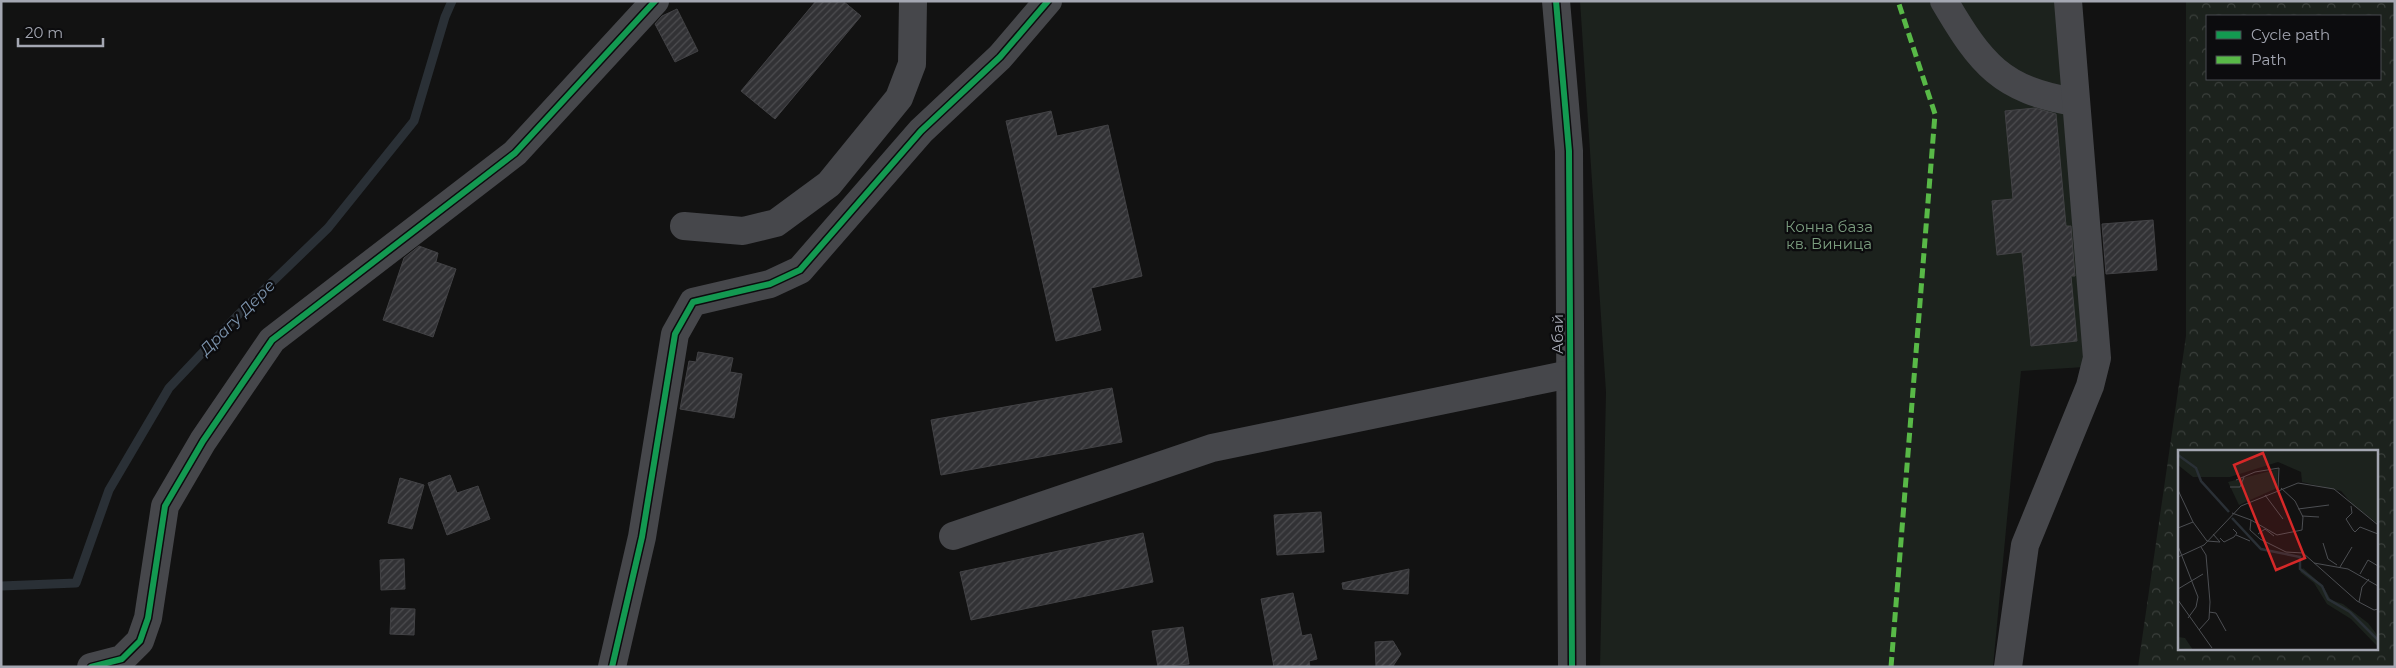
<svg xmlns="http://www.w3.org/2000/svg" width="2396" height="668" font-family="Montserrat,sans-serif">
<defs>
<pattern id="forest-crowns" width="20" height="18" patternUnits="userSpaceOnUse" patternTransform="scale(1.25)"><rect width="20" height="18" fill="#1c221d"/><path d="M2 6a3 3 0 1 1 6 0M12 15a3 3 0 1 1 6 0" fill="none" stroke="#3a3f3b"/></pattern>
<pattern id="building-hatch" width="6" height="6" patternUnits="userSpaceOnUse" patternTransform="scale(1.25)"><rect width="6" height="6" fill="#323235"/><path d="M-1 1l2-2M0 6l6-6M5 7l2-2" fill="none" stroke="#4d4d50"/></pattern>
</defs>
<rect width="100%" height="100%" fill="#121212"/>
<!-- green -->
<path fill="#1c221d" d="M1580 1H2055L2085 367 2021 371 1993 667H1600L1606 392Z"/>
<!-- forest -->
<path fill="url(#forest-crowns)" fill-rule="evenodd" d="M2186 1H2395V667H2138L2186 336ZM2207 16H2380V79H2207ZM2180 452H2377V649H2180Z"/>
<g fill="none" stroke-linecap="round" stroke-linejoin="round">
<!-- stream -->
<path stroke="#2a3036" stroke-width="9" d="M1 586 76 583 109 490 169 388 237 316 328 228 414 121 445 17 452 1"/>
</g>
<!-- building -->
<g fill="url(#building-hatch)" stroke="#424245">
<path d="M816 1H843L861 16 775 119 741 91Z"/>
<path d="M677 9 698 51 675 62 655 24 662 16Z"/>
<path d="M2035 108 2056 114 2066 226H2071L2075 276H2071L2077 341 2031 346 2022 252 1997 255 1992 201 2013 199 2005 111Z"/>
<path d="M1051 111 1057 136 1108 125 1142 276 1091 288 1101 330 1056 341 1006 121Z"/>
<path d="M2153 220 2157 270 2106 274 2102 224Z"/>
<path d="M419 246 438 253 436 262 456 269 433 337 383 320 404 258Z"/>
<path d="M698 352 733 358 730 372 742 374 734 418 680 409 689 361 696 362Z"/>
<path d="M1112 388 1122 442 941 475 931 420Z"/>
<path d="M450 475 457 493 478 486 490 519 447 535 428 483Z"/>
<path d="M400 478 424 485 412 529 388 523Z"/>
<path d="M1321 512 1324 552 1277 555 1274 515Z"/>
<path d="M1143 533 1153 582 971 620 960 572Z"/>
<path d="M404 559 405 589 381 590 380 560Z"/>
<path d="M1409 569 1408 594 1343 589 1342 583Z"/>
<path d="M1293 593 1302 636 1311 634 1317 659 1309 661 1310 667H1274L1261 599Z"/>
<path d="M391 608 415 609 414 635 390 634Z"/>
<path d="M1183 627 1189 664 1158 667 1152 631Z"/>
<path d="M1393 641 1401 654 1393 666 1376 667 1375 642Z"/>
</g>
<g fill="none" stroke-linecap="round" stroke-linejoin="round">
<!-- minor -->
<g stroke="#46474b" stroke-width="28">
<path d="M1556 1 1569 151 1572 667"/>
<path d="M1944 1C1981 64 2001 90 2075 102"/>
<path d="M684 226 743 231 776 223 829 184 899 98 912 64 913 1"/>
<path d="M953 536 1212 448 1570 374"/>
<path d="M91 667 122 659 140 641 148 618 165 506 203 441 272 340 515 153 655 1"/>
<path d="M612 667 642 537 675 334 693 302 770 284 800 270 921 131 1000 57 1048 1"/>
<path d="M2008 667 2025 545 2090 386 2097 358 2068 1"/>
</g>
<!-- quiet -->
<path stroke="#58b947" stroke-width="5" stroke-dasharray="10 5" stroke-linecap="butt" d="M1891 667 1935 114 1898 1"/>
<!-- cycleway casing -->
<g stroke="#0c0c0e" stroke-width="9">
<g id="cycleway">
<path d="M1556 1 1569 151 1572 667"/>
<path d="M91 667 122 659 140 641 148 618 165 506 203 441 272 340 515 153 655 1"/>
<path d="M612 667 642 537 675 334 693 302 770 284 800 270 921 131 1000 57 1048 1"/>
</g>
</g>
<!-- cycleway -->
<use href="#cycleway" stroke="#139951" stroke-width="6"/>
</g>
<g text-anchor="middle" stroke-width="4.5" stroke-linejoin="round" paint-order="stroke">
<!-- park labels -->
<g font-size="15" fill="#7b9d7f" stroke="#0c0c0e">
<text x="1829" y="232">Конна база<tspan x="1829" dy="17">кв. Виница</tspan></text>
</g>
<!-- street labels -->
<g font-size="15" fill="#a4a7b2" stroke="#0c0c0e">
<text transform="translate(1558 334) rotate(-90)" y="5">Абай</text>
</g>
<!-- water labels -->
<g font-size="16" font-style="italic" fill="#7c93ac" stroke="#0c0c0e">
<text transform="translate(237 317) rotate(-45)" y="6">Драгу Дере</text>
</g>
</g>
<!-- overview -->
<g transform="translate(2178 450)">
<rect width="200" height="200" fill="#121212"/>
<path d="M100 19 99 38 61 55 50 32Z" fill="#1c221d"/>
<path d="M0 0H200V74L175 55 163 41 124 32 123 22 100 12 52 27H15L0 15ZM125 118 145 136 153 150 165 154 190 173 200 186V197L173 169 149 154 136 133 122 122ZM0 187 7 188 15 200 0 198Z" fill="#1c221d"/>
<path fill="none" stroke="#2a3036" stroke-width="2.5" d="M0 5 18 18 23 31 51 62M54 68 83 99 122 107V119L144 136 150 149 172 162 200 190"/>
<path fill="none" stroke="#4c4e52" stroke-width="1" d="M58 30 77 22 101 18 100 39M52 37H62L66 27M0 40 15 72 29 91M87 45 105 69M173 56 174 63 168 69 175 80 177 82 182 77 200 84M120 59 151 55M54 63 73 70 72 80 82 89 108 102 125 103 179 151 196 160 200 159M124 66 141 67M73 70 99 85 124 80 125 67 117 51 103 38M0 78 15 72M80 84 87 79 96 86M58 85 72 91M42 88 46 92 56 87 59 83 55 79M29 91 42 92 35 84M145 93 150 109 159 115M0 96 20 147 18 157 10 168M0 107 26 95 63 56 120 33 156 39 200 75M136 113 170 119 200 136M162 117 174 97M182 124 190 110 200 116M0 139 25 124M0 150 34 198M181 152 184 137 191 129M31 162 38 163 48 181M21 180 31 169 32 152 28 105 23 97"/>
<path fill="#d62828" fill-opacity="0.15" stroke="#d62828" stroke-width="2.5" d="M85 3 127 108 98 120 56 15Z"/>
<rect width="200" height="200" fill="none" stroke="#a4a7b2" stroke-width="2.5"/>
</g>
<!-- border -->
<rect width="2396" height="668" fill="none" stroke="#a4a7b2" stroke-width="5"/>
<!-- legend -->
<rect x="2206" y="15" width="175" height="65" fill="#0c0c0e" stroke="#494a50"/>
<rect x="2216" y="31" width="25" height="8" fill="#139951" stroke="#494a50"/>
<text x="2251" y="40" font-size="15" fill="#a4a7b2">Cycle path</text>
<rect x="2216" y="56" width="25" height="8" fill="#58b947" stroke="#494a50"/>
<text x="2251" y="65" font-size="15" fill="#a4a7b2">Path</text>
<!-- scale -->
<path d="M18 38v8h85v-8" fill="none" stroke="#a4a7b2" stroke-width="2.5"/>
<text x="25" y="38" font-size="15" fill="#a4a7b2" stroke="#0c0c0e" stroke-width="4" paint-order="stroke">20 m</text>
</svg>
